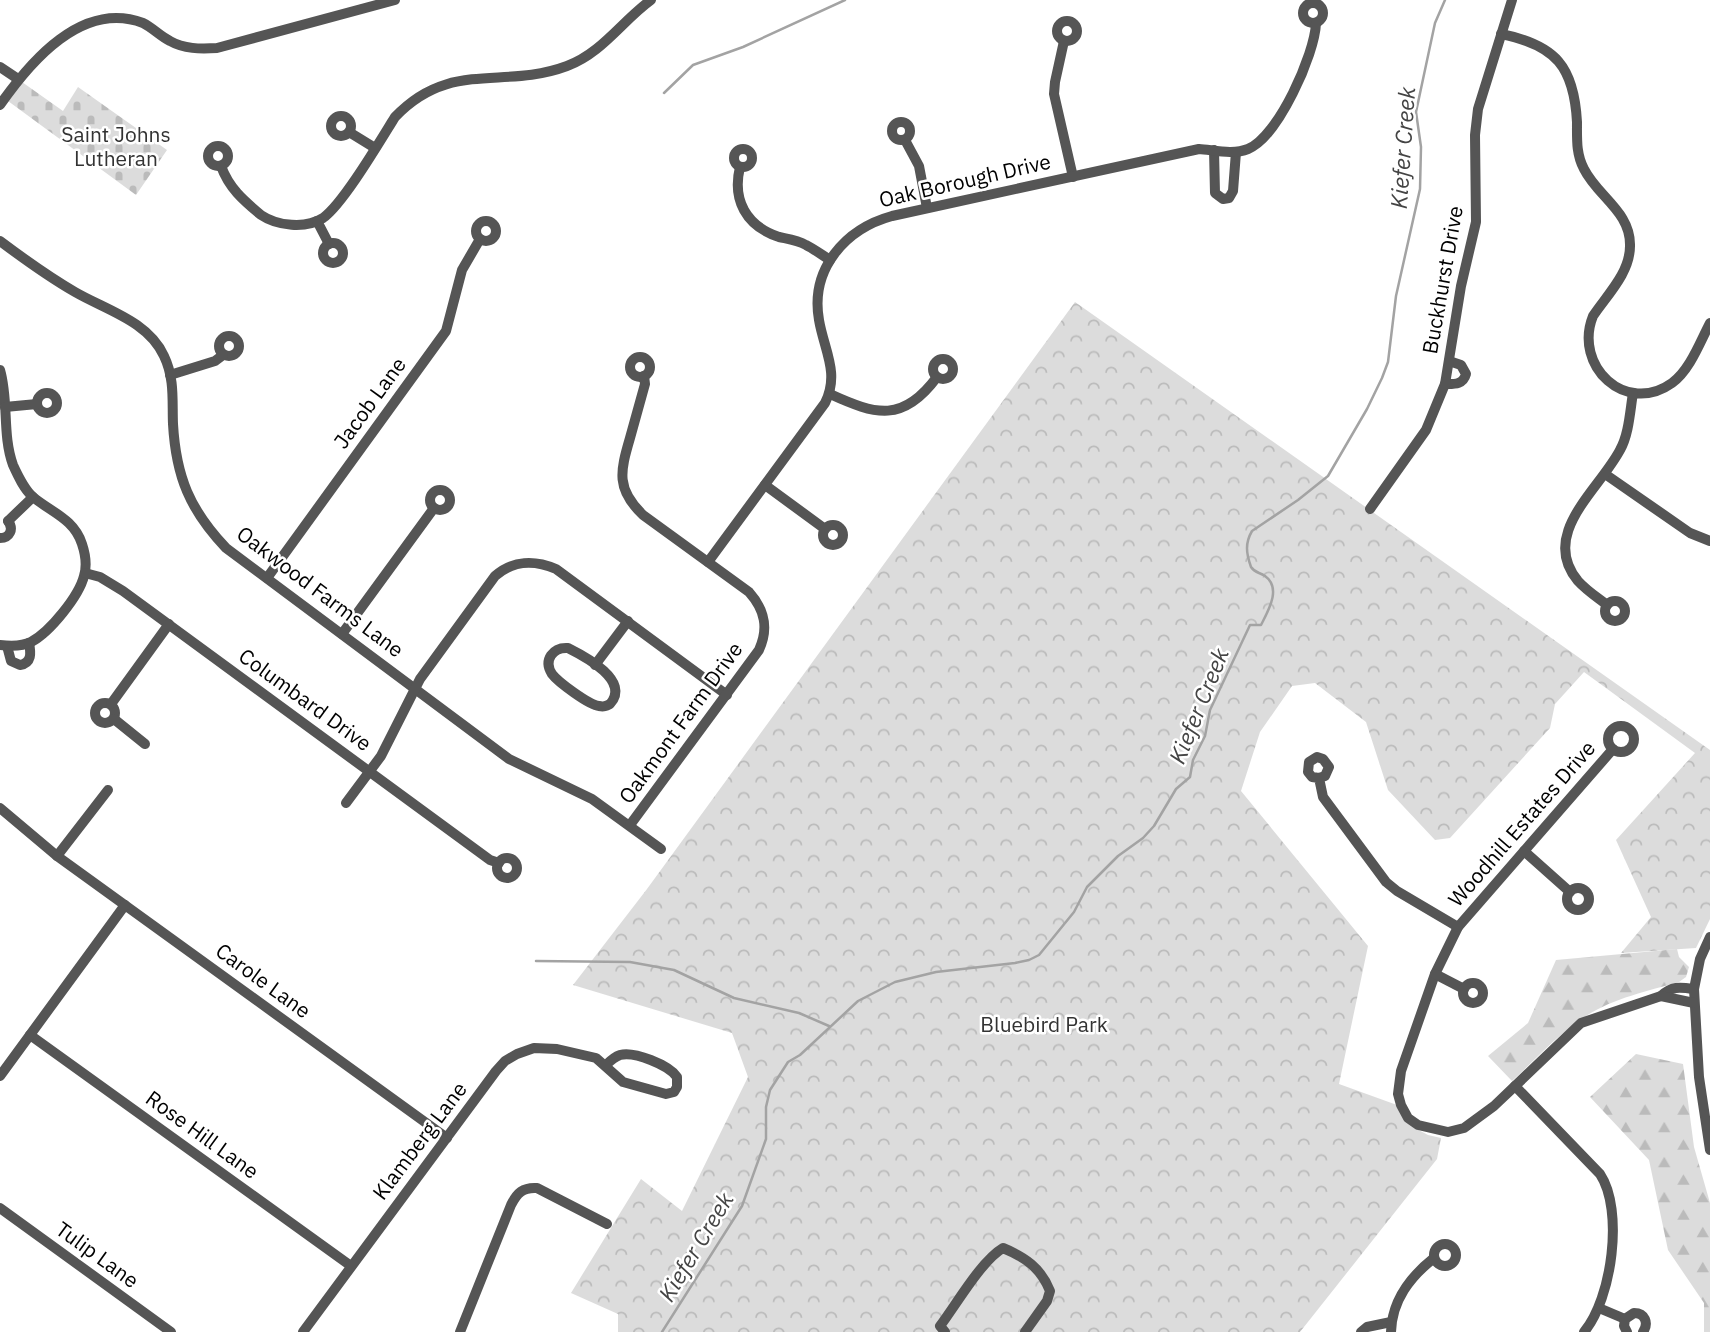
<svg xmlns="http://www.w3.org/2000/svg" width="1710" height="1332" font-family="'IBM Plex Sans',sans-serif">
<defs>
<pattern id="forest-firs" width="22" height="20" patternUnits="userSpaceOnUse" patternTransform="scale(1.75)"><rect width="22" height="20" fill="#dcdcdc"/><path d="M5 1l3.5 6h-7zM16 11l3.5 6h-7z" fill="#bbb"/></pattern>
<pattern id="cemetery-stones" width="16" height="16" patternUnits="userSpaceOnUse" patternTransform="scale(1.75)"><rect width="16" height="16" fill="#dcdcdc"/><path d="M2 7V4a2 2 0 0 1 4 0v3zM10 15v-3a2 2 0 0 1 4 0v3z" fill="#bbb"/></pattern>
<pattern id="park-crowns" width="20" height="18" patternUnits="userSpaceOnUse" patternTransform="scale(1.75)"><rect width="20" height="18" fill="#dcdcdc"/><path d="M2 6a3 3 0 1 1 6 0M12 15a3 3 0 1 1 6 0" fill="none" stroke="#bbb"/></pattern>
</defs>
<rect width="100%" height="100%" fill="#fff"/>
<!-- forest -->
<g fill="url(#forest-firs)">
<path d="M1677 949 1679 957 1689 967 1686 977 1679 982C1648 991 1614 998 1586 1016 1559 1033 1536 1059 1512 1081L1488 1056 1528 1023 1556 960Z"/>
<path d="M1636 1054 1683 1064 1694 1147 1710 1203V1332H1704V1303L1668 1250 1649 1160 1590 1097Z"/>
</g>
<!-- cemetery -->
<path fill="url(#cemetery-stones)" d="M22 82 63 111 78 87 167 150 136 195 8 101Z"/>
<!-- park -->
<path fill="url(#park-crowns)" d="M1075 302 1710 750V919L1696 948 1621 953 1651 917 1616 840 1695 753 1584 672 1555 704 1550 728 1450 838 1435 840 1388 790 1366 722 1315 683 1292 686 1260 732 1241 791 1368 946 1339 1084 1397 1105 1413 1127 1428 1135 1441 1138 1437 1159 1300 1332H618V1314L571 1293 641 1179 682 1211 748 1077 732 1033 573 985 647 889Z"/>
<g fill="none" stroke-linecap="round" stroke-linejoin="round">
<!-- stream -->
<g stroke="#a3a3a3" stroke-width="2.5">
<path d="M664 93 693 65 743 47 845 0"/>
<path d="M536 961 630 962 674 970 734 998 799 1013 829 1026"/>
<path d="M662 1332 742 1206 766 1139V1107L770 1090 788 1062 800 1055 858 1001 895 982 936 972 1015 963 1029 960 1039 955 1074 912 1087 887 1118 856 1143 838 1154 826 1176 789 1190 777 1193 760 1205 736 1210 710 1250 625H1261C1268 611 1282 588 1265 576 1259 572 1255 573 1251 567 1246 553 1245 543 1252 531L1298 500 1328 476 1367 409 1382 378 1388 362 1396 296 1420 189 1421 147 1416 112 1435 23 1445 0"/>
</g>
<!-- minor -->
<g stroke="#555" stroke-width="10">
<circle cx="1313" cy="13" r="10"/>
<circle cx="1067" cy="31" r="10"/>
<path d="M1501 34C1556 45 1574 67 1577 122 1577 139 1576 154 1584 169 1598 197 1631 212 1630 246 1630 273 1607 295 1593 316 1573 366 1626 416 1672 383 1690 370 1700 342 1710 323"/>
<path d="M1064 41 1055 82 1054 94 1073 177"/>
<path d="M0 67 18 79"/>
<path d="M0 105C30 62 82 0 143 23 153 28 160 36 170 41 184 49 200 49 217 48L395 0"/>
<circle cx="341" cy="126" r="10"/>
<circle cx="901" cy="131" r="9"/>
<path d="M349 132 375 148"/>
<path d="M905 140 919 166 927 208"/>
<circle cx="218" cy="156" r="10"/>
<circle cx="743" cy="158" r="9"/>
<path d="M1214 150 1215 193 1223 199 1229 198 1233 191 1236 152"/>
<path d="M221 166C229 188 243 200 261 215 277 226 306 229 323 218 343 204 380 141 395 117 450 59 503 90 567 66 602 53 622 21 651 0"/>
<path d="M740 167C732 200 746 226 779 237 788 239 797 240 806 245 814 249 822 255 830 260"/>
<path d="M317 221 329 244"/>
<circle cx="486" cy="231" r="10"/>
<path d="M0 241C24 259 49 277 75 292 106 310 148 321 164 356 175 379 172 401 173 424 176 477 190 510 226 548L509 759 592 799 661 849"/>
<circle cx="333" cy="253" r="10"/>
<circle cx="229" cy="346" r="10"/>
<circle cx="640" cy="367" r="10"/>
<circle cx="943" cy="369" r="10"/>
<path d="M0 370C9 401 2 435 13 465 18 476 24 489 33 497 51 512 74 519 82 544 85 553 87 566 84 576 79 596 50 632 31 642 23 646 9 646 0 645"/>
<path d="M170 375 215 361 223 355"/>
<path d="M1445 384C1454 384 1463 385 1466 374L1461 365 1449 361"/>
<circle cx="47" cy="403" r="10"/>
<path d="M830 394C876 415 903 423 937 377"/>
<path d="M5 407 37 404"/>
<path d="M1605 474 1690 533 1710 541"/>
<path d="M765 485 825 529"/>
<circle cx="440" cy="500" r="10"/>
<path d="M1370 509 1426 430 1445 384 1461 286 1476 222 1475 135 1478 109 1512 0"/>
<path d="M8 521 33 497"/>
<circle cx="833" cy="535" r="10"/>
<path d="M0 538C10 538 14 529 8 521"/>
<path d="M708 562 825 403C840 373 824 350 819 320 810 269 845 229 892 216L1199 149C1214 150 1233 155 1248 149 1278 137 1315 54 1316 23"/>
<path d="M85 573 100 577 123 591 490 860 499 863"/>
<path d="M267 578 446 331 462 270 480 239"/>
<circle cx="1615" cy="611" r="10"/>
<path d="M1607 605C1598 598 1586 590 1578 581 1539 534 1599 490 1620 450 1629 434 1630 411 1633 393"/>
<path d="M342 634 434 508"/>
<path d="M7 646 11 661 20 665C32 663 31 653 29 643"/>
<path d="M568 648C586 657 631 681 610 704 606 706 604 707 599 706 589 705 558 682 552 674 543 660 553 647 568 648Z"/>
<path d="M595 665 628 621"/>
<circle cx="105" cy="713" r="10"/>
<path d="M111 704 169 624"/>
<path d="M114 719 145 744"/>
<circle cx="1621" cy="739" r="13"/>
<path d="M1613 749 1458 927 1435 974 1401 1071 1398 1094 1401 1105 1408 1118 1418 1125 1448 1132 1464 1128 1494 1106 1581 1023 1661 996C1672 986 1679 987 1694 989"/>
<path d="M1319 778 1325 776 1329 767 1323 759 1317 757 1309 762 1308 772 1312 777 1319 778 1323 797 1386 882 1397 891 1458 927"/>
<path d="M346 803 381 756 420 679 495 576C513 560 535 560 556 569L727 695"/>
<path d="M0 808 57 856 447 1138"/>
<path d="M630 825 759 650C769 628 765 610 749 592L643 515C616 489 620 472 630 438 635 420 640 402 645 384L644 376"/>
<path d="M1524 851 1570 892"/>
<path d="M57 856 108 790"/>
<circle cx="507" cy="868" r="10"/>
<circle cx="1578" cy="899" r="11"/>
<path d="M1710 937 1700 959 1694 989 1699 1077 1710 1150"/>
<path d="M1435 974 1464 989"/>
<circle cx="1473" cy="993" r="10"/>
<path d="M1661 996 1694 1003"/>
<path d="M30 1035 351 1266"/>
<path d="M0 1076 125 905"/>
<path d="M1515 1086 1600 1174C1624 1210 1612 1299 1584 1332"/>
<path d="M0 1208 171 1332"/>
<circle cx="1445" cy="1255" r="11"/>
<path d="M1599 1308 1625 1319"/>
<path d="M303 1332 496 1071 505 1061 517 1054 534 1048 557 1049 596 1058 623 1082 666 1094 674 1092 677 1087V1077C669 1065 634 1051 620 1055 614 1057 610 1061 606 1065"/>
<path d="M460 1332 511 1205C517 1193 523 1187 537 1188L607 1224"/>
<path d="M945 1332 940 1326C956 1305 981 1261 1003 1248 1025 1257 1041 1268 1050 1291L1047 1301 1025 1332"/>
<path d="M1361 1332 1367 1327 1391 1322"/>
<path d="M1391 1332C1392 1300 1410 1277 1434 1258"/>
<path d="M1627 1332 1624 1326 1625 1319 1634 1313C1645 1313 1649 1323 1643 1332"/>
</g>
</g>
<g text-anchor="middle" stroke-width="5" stroke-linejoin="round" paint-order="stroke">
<!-- park labels -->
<g font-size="21" fill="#333" stroke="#fff">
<text x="116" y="142">Saint Johns<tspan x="116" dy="24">Lutheran</tspan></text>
<text x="1044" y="1032">Bluebird Park</text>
</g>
<!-- street labels -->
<g font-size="21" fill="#000" stroke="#fff">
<text transform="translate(965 181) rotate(-13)" y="7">Oak Borough Drive</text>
<text transform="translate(1443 280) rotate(-80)" y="7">Buckhurst Drive</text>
<text transform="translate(370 403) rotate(-54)" y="7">Jacob Lane</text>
<text transform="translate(320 592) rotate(37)" y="7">Oakwood Farms Lane</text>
<text transform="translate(305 700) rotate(36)" y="7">Columbard Drive</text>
<text transform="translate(681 723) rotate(-54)" y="7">Oakmont Farm Drive</text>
<text transform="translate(1522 824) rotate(-49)" y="7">Woodhill Estates Drive</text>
<text transform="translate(263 981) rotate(36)" y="7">Carole Lane</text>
<text transform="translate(202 1135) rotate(36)" y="7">Rose Hill Lane</text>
<text transform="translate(420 1141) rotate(-53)" y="7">Klamberg Lane</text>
<text transform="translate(97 1255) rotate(36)" y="7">Tulip Lane</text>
</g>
<!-- water labels -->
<g font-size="23" font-style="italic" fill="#444" stroke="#fff">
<text transform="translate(1403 148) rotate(-86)" y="8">Kiefer Creek</text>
<text transform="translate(1199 706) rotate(-68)" y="8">Kiefer Creek</text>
<text transform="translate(696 1247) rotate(-59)" y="8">Kiefer Creek</text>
</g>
</g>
</svg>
